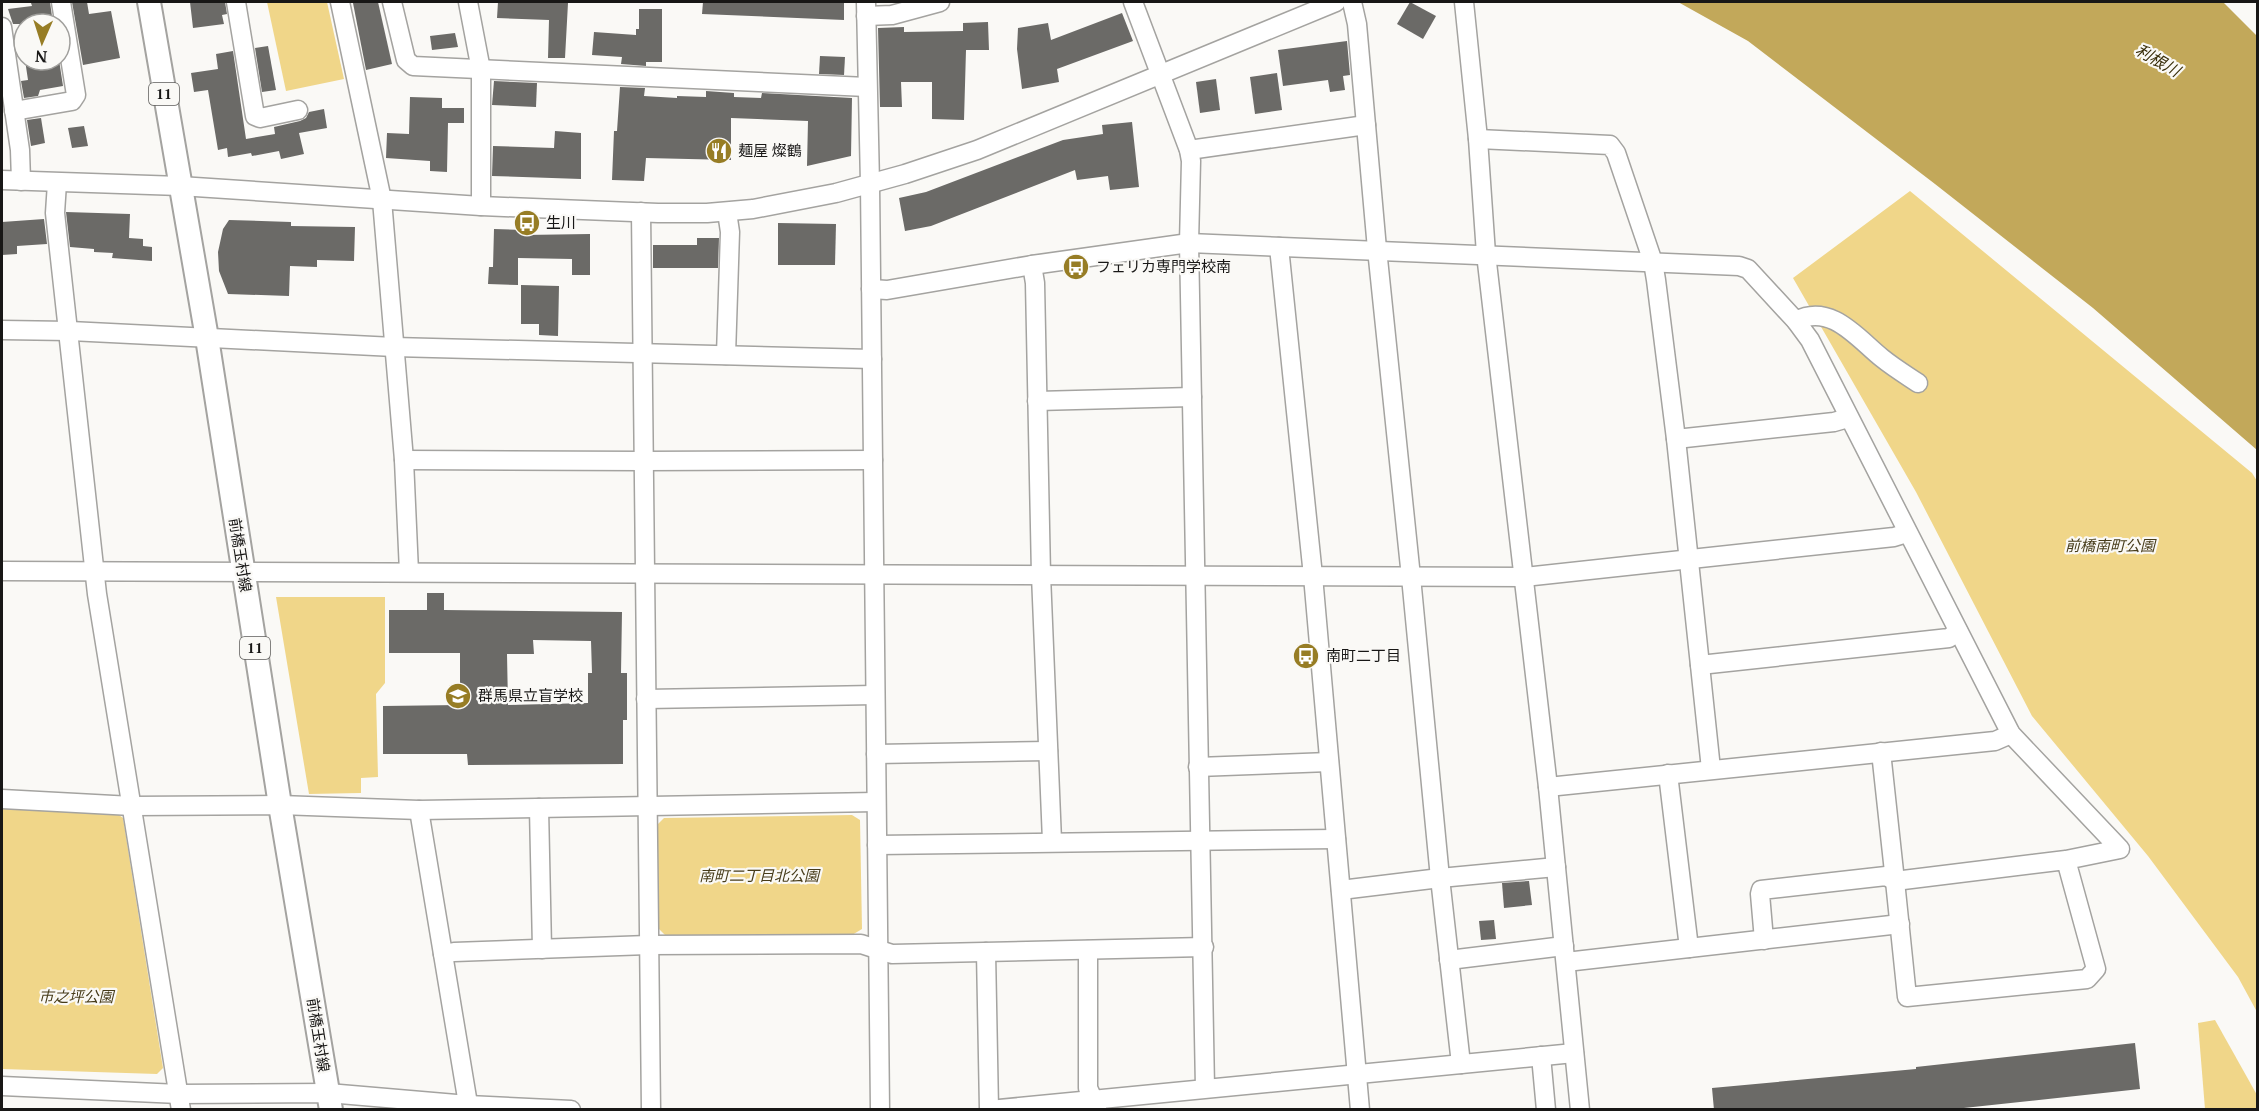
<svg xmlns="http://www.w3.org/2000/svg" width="2259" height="1111" font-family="'PT Serif','Noto Sans JP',serif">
<rect width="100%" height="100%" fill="#faf9f6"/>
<!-- green -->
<g fill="#f0d689">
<path d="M267 2H327L344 79 286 91Z"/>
<path d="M1910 191 2252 473 2257 481V1012L2238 977 2148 856 2032 716 1916 492 1793 278Z"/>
<path d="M276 597H385V683L376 694 378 777 361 778V793L309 794Z"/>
<path d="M2 808 115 812 123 818 163 1068 157 1074 2 1069Z"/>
<path d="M852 815 860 820 862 929 852 935 666 936 659 929 656 826 664 818Z"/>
<path d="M2215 1020 2257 1095V1109H2205L2198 1023Z"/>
</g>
<!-- water -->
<path fill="#c2a85a" d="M1678 2H2223L2257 36V450L2093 308 1935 184 1748 41Z"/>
<!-- building -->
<g fill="#6b6a67" fill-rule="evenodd">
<path d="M39 2H50L53 24H13L8 9 32 6 31 3Z"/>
<path d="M72 2H87L89 14 111 11 120 58 83 65Z"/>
<path d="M190 2H225L227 14 222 15 224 24 193 28Z"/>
<path d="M361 2H378L392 64 366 70 353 3Z"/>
<path d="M498 2 568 3 565 58H548L549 20 497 18Z"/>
<path d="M703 2H844V20L702 14Z"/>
<path d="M1410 2 1436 16 1423 39 1397 24Z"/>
<path d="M639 9H662V62H646V66L621 64 622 57 592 55 594 32 636 35V29H639Z"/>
<path d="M1122 13 1133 41 1057 69 1059 82 1022 89 1017 49 1018 28 1048 23 1051 40Z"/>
<path d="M988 22 989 50H966L964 120 932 119V82H901L902 107H880L878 28 904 27V32L963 31V23Z"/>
<path d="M455 33 458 47 432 50 430 36Z"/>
<path d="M1347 41 1350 75 1343 76 1345 90 1330 92 1328 80 1283 86 1278 50Z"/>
<path d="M268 46 276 90 262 92 255 48Z"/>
<path d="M233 51 246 139 275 134 274 127 300 121 306 118 309 112 324 109 327 128 299 133 304 154 281 159 279 151 252 156 251 153 228 157 227 148 218 150 208 90 194 92 191 73 218 69 216 54Z"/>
<path d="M820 56 845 57 844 75 819 74Z"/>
<path d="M25 60H59L63 86 40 90 38 96 24 98 21 81 28 80Z"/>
<path d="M1277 73 1282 110 1255 114 1250 77Z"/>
<path d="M1216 79 1220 110 1200 113 1196 82Z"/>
<path d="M494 81 537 83 536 107 492 105Z"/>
<path d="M620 87 645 88 644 96 677 98V96L706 97V91L734 93V97L761 98 762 93 852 98 851 156 807 166 808 121 731 118V160L646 158 644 181 612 180 614 131H617Z"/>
<path d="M410 97 442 98V108H464V123H448L447 172 430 171V161L386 158 387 133 409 134Z"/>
<path d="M41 118 45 143 31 146 27 120Z"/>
<path d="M1132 122 1139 187 1110 190 1108 176 1077 180 1075 170 931 226 905 231 899 198 926 192 1063 140 1103 134 1102 125Z"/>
<path d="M84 126 88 146 72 148 68 128Z"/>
<path d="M555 131 581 133V179L492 176 493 146 554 148Z"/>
<path d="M66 212 130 214 129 238 143 239V246L152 247V261L112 258 113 253 94 252V249L70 247Z"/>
<path d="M44 219 47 244 17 246V254L2 255V222Z"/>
<path d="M229 220 291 222V226L355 227 354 261 317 260V267L290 266 289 296 228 294 219 271 218 252 223 229Z"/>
<path d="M778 223 836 224 835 265H778Z"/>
<path d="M494 229 524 230V235L590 234V275H572V259L518 258V285L488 284 489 267H493Z"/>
<path d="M697 238H719L718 268H653V245H697Z"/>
<path d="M521 285 559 286 558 336 539 335V324H521Z"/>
<path d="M427 593H444V610L622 612 621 673H627V720H623V764L468 765 467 754H383V706L460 705V653H389V610H427ZM533 640 591 641 592 673H588V703L508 705 507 654H534Z"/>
<path d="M1529 881 1532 905 1504 908 1502 883Z"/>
<path d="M1494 920 1496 939 1481 940 1479 921Z"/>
<path d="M2135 1043 2140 1089 1945 1110H1714L1712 1088 1916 1069V1067Z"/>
</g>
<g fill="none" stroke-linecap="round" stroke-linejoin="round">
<!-- minor casing -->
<g stroke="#a4a3a0" stroke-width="21">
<g id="minor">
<path d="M236 2 255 116 260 118 298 110"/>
<path d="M340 2 382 200 404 460 409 572"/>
<path d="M392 2 406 60 413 66 867 87"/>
<path d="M468 2 481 70V206"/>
<path d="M866 2 870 184 880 1110"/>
<path d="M1133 2 1189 150 1191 161 1189 243 1205 1088"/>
<path d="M1352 2 1357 24 1377 249 1411 577 1440 878 1461 1064"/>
<path d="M1464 2 1478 139 1486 254 1548 787 1580 1110"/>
<path d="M866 16 892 15 940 2"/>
<path d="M2 27 20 150 21 181"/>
<path d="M14 111 72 101 76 95 61 2"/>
<path d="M1478 139 1610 145 1616 153 1653 262 1656 280 1676 439 1711 769"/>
<path d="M1189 150 1366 125"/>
<path d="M2 180 180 186 481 206 658 213H707L753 209 836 193 905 174 977 150 1336 2"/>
<path d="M57 183 55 213 97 594 181 1110"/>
<path d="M641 212 651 1110"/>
<path d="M1279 247 1313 576 1360 1110"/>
<path d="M1032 265 1035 283 1041 575 1052 841"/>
<path d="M871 289 887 290 1032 265 1189 243 1739 266 1748 269 1796 321 1810 340 2011 734 2120 849 2066 860 1895 881 1907 997 2087 979 2096 969 2066 860"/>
<path d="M1796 321C1831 302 1859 340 1882 358 1893 367 1906 375 1918 383"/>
<path d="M2 330 70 331 394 347 872 359"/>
<path d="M726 355 730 232 727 212"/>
<path d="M1037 401 1192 397"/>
<path d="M1676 439 1834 422 1848 418"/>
<path d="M404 460 644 461 873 460"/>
<path d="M2 571 1524 577 1894 537 1907 533"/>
<path d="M1700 665 1949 638 1958 631"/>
<path d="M646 699 875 695"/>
<path d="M1881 752 1895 881"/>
<path d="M876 754 1048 751"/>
<path d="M1198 767 1329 762"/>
<path d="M1668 774 1689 948"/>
<path d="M1548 787 1995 741 2011 734"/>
<path d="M2 799 132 806 280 805 419 810 876 802"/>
<path d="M539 808 542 949"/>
<path d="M419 810 469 1110"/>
<path d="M877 845 1336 839"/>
<path d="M1341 890 1440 878 1556 867"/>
<path d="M1764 940 1760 894 1761 890 1886 876 1895 881"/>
<path d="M1088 950V1088L1097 1108"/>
<path d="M986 952 989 1109"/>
<path d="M443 954 454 952 648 945 861 944 892 954 1204 947"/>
<path d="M1449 960 1564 946"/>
<path d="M1566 962 1900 924"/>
<path d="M1541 1056 1546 1110"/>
<path d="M2 1086 179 1094 328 1093 468 1105 571 1110"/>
<path d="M989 1110 1574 1053"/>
</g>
</g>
<!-- major casing -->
<g stroke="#a4a3a0" stroke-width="26">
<path id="major" d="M149 2 207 338 280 805 331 1110"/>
</g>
<!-- minor -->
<use href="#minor" stroke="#fff" stroke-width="18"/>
<!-- major -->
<use href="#major" stroke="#fff" stroke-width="22"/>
</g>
<!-- icons -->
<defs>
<g id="restaurant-disc" transform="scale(1.35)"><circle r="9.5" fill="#977d25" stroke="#faf9f6"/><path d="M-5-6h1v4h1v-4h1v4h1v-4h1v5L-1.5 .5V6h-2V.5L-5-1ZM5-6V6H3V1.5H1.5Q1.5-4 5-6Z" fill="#fff"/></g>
<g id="bus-disc" transform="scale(1.35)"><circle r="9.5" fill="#977d25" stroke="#faf9f6"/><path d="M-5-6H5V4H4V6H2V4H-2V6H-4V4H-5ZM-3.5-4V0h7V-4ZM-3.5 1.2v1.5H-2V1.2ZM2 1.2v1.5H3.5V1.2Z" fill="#fff"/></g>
<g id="school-disc" transform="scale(1.35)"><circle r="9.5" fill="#977d25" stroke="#faf9f6"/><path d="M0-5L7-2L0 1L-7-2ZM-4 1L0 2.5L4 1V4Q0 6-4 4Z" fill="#fff"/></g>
</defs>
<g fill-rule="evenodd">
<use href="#restaurant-disc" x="719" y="151"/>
<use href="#bus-disc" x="527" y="223"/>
<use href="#bus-disc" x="1076" y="267"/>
<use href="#bus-disc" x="1306" y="656"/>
<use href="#school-disc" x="458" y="696"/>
</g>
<g text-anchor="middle" stroke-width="4.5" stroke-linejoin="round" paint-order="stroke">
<!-- shield labels -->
<g fill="#faf9f6" stroke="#5c5b59" stroke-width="1.5">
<rect x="149" y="83" width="30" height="22" rx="4.5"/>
<rect x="240" y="637" width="30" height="22" rx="4.5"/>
</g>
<g font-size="14" font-weight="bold" fill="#181716">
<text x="164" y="99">11</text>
<text x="255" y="653">11</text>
</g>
<!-- poi labels -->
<g font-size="15" fill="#181716" stroke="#faf9f6" text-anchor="start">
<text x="738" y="156">麺屋 燦鶴</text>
<text x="546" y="228">生川</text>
<text x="1096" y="272">フェリカ専門学校南</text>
<text x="1326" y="661">南町二丁目</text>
<text x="478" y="701">群馬県立盲学校</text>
</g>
<!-- park labels -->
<g font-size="15" font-style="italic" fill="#473c1a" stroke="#faf9f6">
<text x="2110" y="551">前橋南町公園</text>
<text x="759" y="881">南町二丁目北公園</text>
<text x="76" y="1002">市之坪公園</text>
</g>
<!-- street labels -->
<g font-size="15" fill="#181716" stroke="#faf9f6">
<text transform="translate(240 555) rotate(81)" y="5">前橋玉村線</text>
<text transform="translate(318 1035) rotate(81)" y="5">前橋玉村線</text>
</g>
<!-- water labels -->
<g font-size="16" font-style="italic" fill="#372c08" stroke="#faf9f6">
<text transform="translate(2158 60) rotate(30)" y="6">利根川</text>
</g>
</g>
<!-- border -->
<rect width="2259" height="1111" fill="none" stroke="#181716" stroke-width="6"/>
<!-- north arrow -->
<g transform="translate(42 42) rotate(183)"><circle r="28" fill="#faf9f6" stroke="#a09f9c" stroke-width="1.5"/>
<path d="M0-4.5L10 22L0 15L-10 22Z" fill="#977d25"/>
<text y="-9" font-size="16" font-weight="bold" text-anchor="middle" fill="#181716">N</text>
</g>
</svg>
